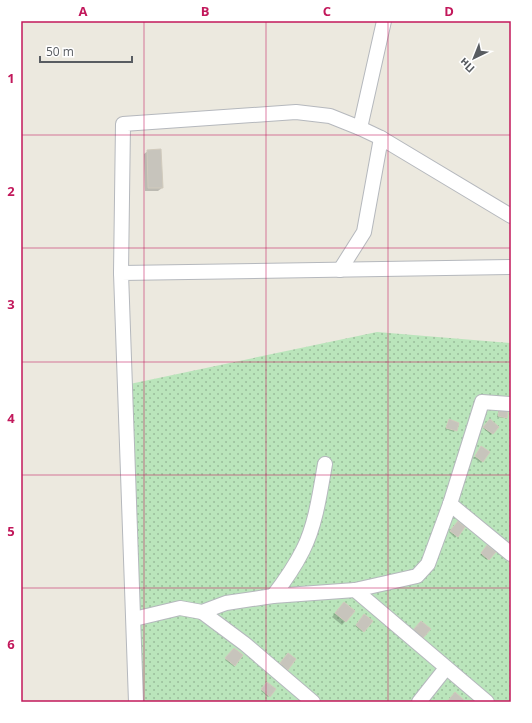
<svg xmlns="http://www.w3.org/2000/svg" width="532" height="723" font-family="'Open Sans',sans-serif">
<defs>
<pattern id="garden-dots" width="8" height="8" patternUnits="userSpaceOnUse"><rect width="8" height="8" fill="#bae5bb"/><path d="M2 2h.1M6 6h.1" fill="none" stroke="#9abd9b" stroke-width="1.8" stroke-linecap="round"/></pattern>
</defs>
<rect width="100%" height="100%" fill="#ece9df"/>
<!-- garden -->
<path fill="url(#garden-dots)" d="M377 332 511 343V702H136L125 385Z"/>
<!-- shadow -->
<g fill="#0003">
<path d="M148 151 162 188 158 191H145L144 154Z"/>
<path d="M499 408 506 417 504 418 497 417Z"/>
<path d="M449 420 458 423 454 432 445 429Z"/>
<path d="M490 420 498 427 491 435 483 428Z"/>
<path d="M480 449 483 461 481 463 474 458Z"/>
<path d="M458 522 464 527 455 538 449 532Z"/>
<path d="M487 546 495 552 487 560 480 555Z"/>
<path d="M341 606 354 611 342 625 332 617Z"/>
<path d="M365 615 372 621 362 632 355 626Z"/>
<path d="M234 649 242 655 233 666 225 660Z"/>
<path d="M288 654 295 659 286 670 279 665Z"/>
<path d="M267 683 275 689 268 697 261 691Z"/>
</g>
<!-- building -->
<g fill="#c7c4bc" stroke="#d1cbbd">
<path d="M161 149 163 188H148L147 150Z"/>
<path d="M500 406 508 407 507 418 498 416Z"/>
<path d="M449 419 459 423 457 431 446 428Z"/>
<path d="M490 419 499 427 493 434 483 427Z"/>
<path d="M481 446 490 452 483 462 475 456Z"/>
<path d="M458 521 465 527 458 537 450 531Z"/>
<path d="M487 545 496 552 489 560 481 553Z"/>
<path d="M344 602 355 611 346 622 335 613Z"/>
<path d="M364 614 373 621 364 632 356 625Z"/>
<path d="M421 621 431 629 423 638 413 630Z"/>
<path d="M234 648 243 655 235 666 225 658Z"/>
<path d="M288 653 296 659 288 670 280 663Z"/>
<path d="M267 682 276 689 270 697 261 689Z"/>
<path d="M455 692 464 700 462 702H447Z"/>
</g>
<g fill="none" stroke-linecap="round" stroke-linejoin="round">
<!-- minor casing -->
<g stroke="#b5b8bd" stroke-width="16">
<g id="minor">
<path d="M384 21 360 128 381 138 511 216"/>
<path d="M340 270 364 232 381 138"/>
<path d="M121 273 123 124 296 112 330 116 360 128"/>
<path d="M450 504 511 554"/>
<path d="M355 590 487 702"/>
<path d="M273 596C284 582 295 566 303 550 316 524 320 492 325 464"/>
<path d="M202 612 245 644 313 702"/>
<path d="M134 619 180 608 202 612 226 603 273 596 355 590 417 576 428 564 450 504 482 402 511 404"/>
<path d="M136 702 121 273 511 267"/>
<path d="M419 702 446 668"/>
</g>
</g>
<!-- minor -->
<use href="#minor" stroke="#fff" stroke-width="14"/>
</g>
<!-- grid -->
<path fill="none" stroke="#c2185b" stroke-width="1" stroke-opacity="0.55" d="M144 21V702M266 21V702M388 21V702M21 135H511M21 248H511M21 362H511M21 475H511M21 588H511"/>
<!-- border -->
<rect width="532" height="723" fill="none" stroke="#ffffff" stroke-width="44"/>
<!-- north arrow -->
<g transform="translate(474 58) rotate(223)" stroke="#ffffff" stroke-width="3" paint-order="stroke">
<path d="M0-3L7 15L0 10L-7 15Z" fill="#585c61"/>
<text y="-6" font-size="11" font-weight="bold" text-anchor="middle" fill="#585c61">Пн</text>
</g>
<!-- scale -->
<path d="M40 56v6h92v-6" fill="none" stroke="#585c61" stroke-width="2"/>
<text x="46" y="56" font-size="12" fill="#585c61" stroke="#ffffff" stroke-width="3" paint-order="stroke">50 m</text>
<rect x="22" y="22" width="488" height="679" fill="none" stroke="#c2185b" stroke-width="1.5"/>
<g font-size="13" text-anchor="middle" font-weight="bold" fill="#c2185b">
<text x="83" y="16">A</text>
<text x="205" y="16">B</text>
<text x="327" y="16">C</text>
<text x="449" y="16">D</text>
<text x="11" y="83">1</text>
<text x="11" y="196">2</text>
<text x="11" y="309">3</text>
<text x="11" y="423">4</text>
<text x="11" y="536">5</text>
<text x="11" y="649">6</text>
</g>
</svg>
